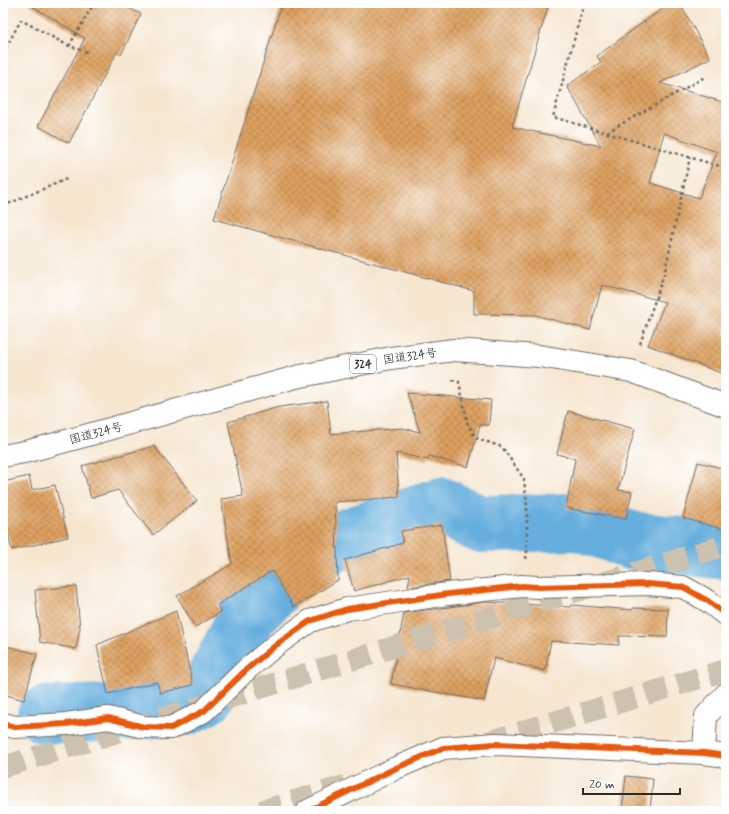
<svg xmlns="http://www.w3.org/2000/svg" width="729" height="814" font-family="Mynerve,'Klee One',sans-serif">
<defs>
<pattern id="building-cross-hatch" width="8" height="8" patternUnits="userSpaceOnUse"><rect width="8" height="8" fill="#dea161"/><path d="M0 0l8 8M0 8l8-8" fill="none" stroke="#b48350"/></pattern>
</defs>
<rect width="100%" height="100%" fill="#fff"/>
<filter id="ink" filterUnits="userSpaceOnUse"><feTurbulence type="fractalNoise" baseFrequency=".025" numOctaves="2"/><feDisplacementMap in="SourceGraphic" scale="8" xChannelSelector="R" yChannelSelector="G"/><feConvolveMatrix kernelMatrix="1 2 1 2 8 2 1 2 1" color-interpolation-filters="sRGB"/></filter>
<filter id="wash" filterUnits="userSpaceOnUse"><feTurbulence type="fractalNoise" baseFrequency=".012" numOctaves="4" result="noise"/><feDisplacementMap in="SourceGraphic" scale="16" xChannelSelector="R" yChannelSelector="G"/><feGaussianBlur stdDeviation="0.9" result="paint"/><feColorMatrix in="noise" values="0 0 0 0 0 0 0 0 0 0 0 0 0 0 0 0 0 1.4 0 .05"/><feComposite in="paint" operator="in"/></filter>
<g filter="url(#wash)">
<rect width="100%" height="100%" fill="#f6e6d0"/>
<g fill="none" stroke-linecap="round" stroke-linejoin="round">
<!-- river -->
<path stroke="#65aedd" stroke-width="58" d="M46 715 105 713 185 707 206 696 248 615 298 563 347 537 441 506 480 524 579 522 631 540 726 551"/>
</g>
<g id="blocks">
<!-- building -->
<g fill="url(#building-cross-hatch)" fill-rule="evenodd">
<path d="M27 3H118L141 14 121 55 117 52 69 143 38 126 85 38Z"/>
<path d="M282 3H549L512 127 601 146 567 86 601 62 597 56 666 6 672 3H680L710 58 660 83 726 103V375L648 345 665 302 602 285 590 330 535 315 474 314V291L214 219ZM664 133 717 152 699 198 650 183Z"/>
<path d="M407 393 491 400 489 425H480L468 467 429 456 428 460 396 453 399 497 335 502 338 580 294 607 272 571 217 605 221 612 195 627 177 596 232 564 221 499 243 496 228 422 279 407 327 401 331 434 402 428 420 432Z"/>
<path d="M568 411 635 429 618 490 632 492 626 519 566 508 575 459 557 454Z"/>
<path d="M154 446 197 501 153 535 118 490 91 498 82 466Z"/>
<path d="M698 462 726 469V530L683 518Z"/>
<path d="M29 476 32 490 55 485 68 537 12 550 8 535 3 536V482Z"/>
<path d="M442 525 450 581 408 587 410 575 354 591 345 560 403 543 401 531Z"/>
<path d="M76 586 80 628 76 649 40 642 35 590Z"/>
<path d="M486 602 571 607V605L632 610 633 608 668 609 667 637 619 636V645L551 641 545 671 494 658 484 701 391 684 404 613Z"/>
<path d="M176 611 193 685 160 693 157 682 108 694 97 645Z"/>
<path d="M3 645 37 654 24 700 3 694Z"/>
<path d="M626 776 653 779 650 811H622Z"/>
</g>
</g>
</g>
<g filter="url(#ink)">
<use href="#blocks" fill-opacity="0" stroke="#726c65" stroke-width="1"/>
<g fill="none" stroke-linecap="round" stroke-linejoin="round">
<!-- highway-tunnel -->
<g stroke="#cdc1af" stroke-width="22" stroke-dasharray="22 11" stroke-linecap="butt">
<path d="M488 742 726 670"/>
<path d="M3 767 726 545"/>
<path d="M261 811 348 785"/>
</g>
<!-- street casing -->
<g stroke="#726c65" stroke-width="24">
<g id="street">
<path d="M3 724 15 727 66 724 108 718 144 727 171 728 204 711 247 669 276 645 310 621 347 609 448 594 522 586 538 587 648 584 683 587 708 601 726 615"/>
<path d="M704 753 706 716 726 694"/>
<path d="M308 811 396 768 443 748 495 744 704 753 726 756"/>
</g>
</g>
<!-- highway casing -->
<g stroke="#726c65" stroke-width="24">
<path id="highway" d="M3 456 29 451 77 438 296 377 391 358 454 350 539 356 631 371 726 406"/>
</g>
<!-- path -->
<g stroke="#726c65" stroke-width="2.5" stroke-dasharray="3 3" stroke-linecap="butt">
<path d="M584 3 553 117 726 168"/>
<path d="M69 46 94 3"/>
<path d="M3 53 21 20 69 46 87 52"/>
<path d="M607 132 705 77"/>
<path d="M3 206 69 178"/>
<path d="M640 344 665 271 690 157"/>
<path d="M452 380 459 382 468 425 476 438 502 447 524 479 527 507V551L526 559"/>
</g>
<!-- street -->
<use href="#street" stroke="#fff" stroke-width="22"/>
<!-- highway -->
<use href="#highway" stroke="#fff" stroke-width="22"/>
<!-- cycleway casing -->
<g stroke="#fff" stroke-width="8">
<g id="cycleway">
<path d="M3 724 15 727 66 724 108 718 144 727 171 728 204 711 247 669 276 645 310 621 347 609 448 594 522 586 538 587 648 584 683 587 708 601 726 615"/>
<path d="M308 811 396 768 443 748 495 744 704 753 726 756"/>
</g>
</g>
<!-- cycleway -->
<use href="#cycleway" stroke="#e8590c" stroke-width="6"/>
</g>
</g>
<g text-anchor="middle" stroke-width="3" stroke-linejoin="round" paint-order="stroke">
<!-- shield labels -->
<rect fill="#fff" stroke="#6b6b6b" stroke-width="1" x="350" y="355" width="26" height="18" rx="3"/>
<g font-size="11" font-weight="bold" fill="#2b2b2b">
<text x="363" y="368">324</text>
</g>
<!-- street labels -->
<g font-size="12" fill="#2b2b2b" stroke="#fff">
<text transform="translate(410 356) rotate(-8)" y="4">国道324号</text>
<text transform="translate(96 433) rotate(-15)" y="4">国道324号</text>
</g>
</g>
<!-- margin -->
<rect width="729" height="814" fill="none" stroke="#fff" stroke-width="16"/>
<!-- scale -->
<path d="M583 788v6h97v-6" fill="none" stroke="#2b2b2b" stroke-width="2"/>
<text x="589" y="788" font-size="12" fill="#2b2b2b" stroke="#ffffff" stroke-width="3" paint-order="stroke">20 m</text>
</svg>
